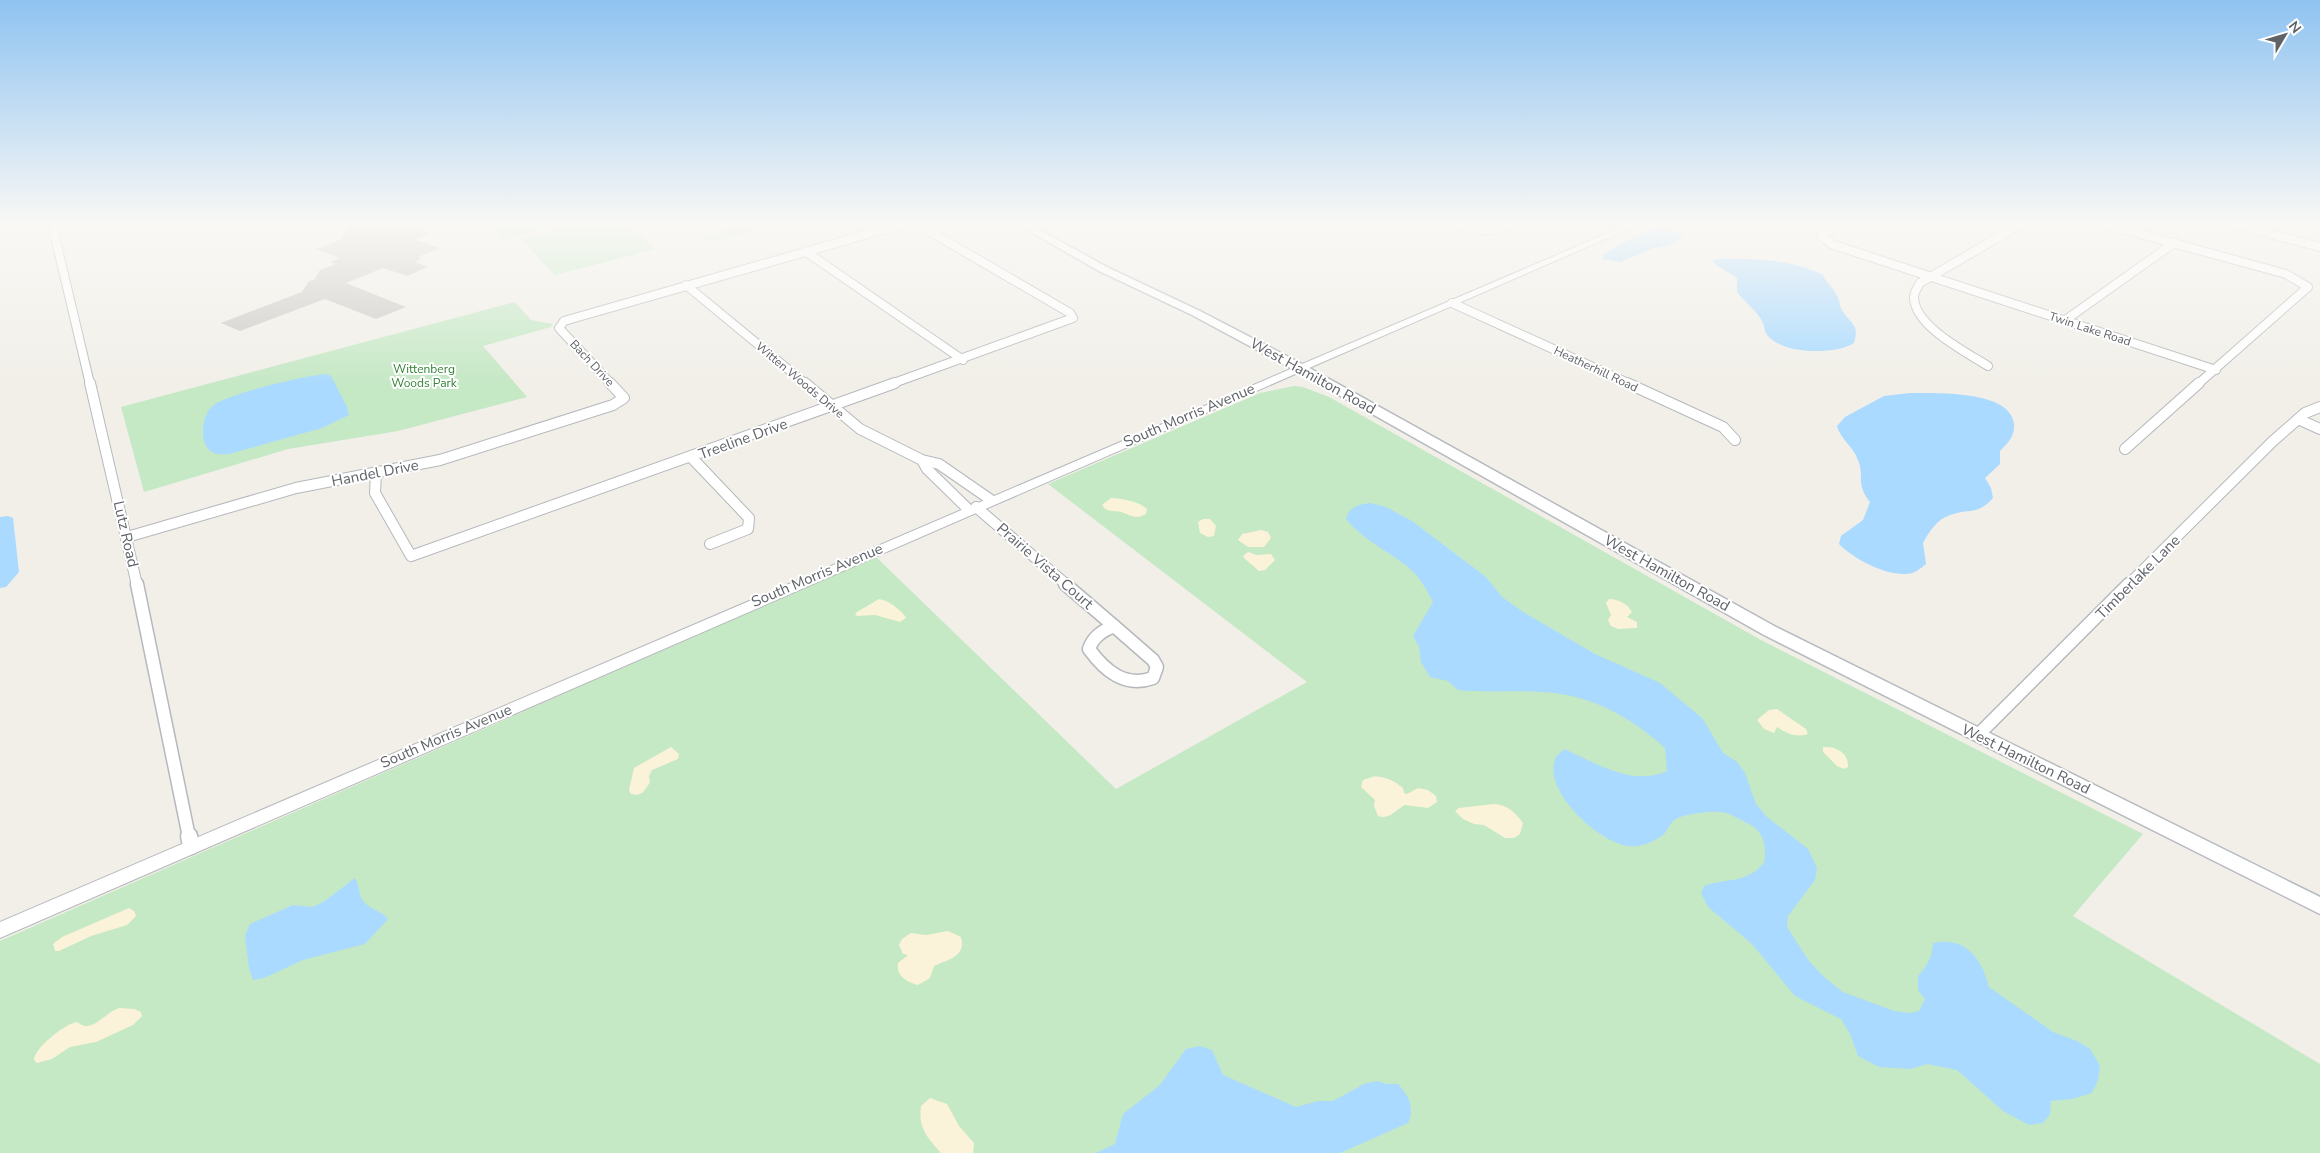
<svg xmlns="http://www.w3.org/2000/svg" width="2320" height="1153" font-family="'Nunito Sans',sans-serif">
<rect width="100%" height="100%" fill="#f1efe8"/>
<!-- green -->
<g fill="#c5e8c5">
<path d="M485 224H565L503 240Z"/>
<path d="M581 224H628L656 249 555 275 520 238Z"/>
<path d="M742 226 752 232 709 242 702 236Z"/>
<path d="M515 302 531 320 553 324 551 327 483 346 527 397 398 431 288 449 144 492 121 407Z"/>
<path d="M1294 386 1303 387 1329 397 1761 640 2143 834 2073 916 2320 1064V1153H0V941L876 557 1116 789 1307 682 1048 484 1260 393Z"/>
</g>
<!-- sand -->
<g fill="#fbf3d9">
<path d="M1111 498C1122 498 1140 502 1147 509L1146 514C1135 520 1131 515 1121 512 1113 510 1107 513 1102 505Z"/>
<path d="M1203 519H1210L1216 526 1214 536 1208 537 1200 533 1198 522Z"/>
<path d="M1261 530 1268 532 1271 538 1264 547H1248L1238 540 1242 534Z"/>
<path d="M1248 552 1257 555 1271 554 1275 560 1265 570 1259 571 1244 558 1243 556Z"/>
<path d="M879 599C890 601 898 608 905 616L906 618 900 622 875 615 857 616 855 614 857 612Z"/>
<path d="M1609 599C1618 599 1628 604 1632 612L1627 617 1637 622V628L1618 629 1611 626 1608 620 1611 615 1606 603Z"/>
<path d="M1777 709 1806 729 1808 734C1796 738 1786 733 1777 727L1774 733 1764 729 1757 720 1769 710Z"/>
<path d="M671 747 679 754 678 759 652 770 649 776 650 782C645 791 641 797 631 794L629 790 634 768Z"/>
<path d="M1823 747C1836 746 1849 753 1848 767L1844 769 1837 766 1823 752Z"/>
<path d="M1372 777C1383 775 1394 781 1403 788L1404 793 1407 794 1418 788 1428 790 1436 796 1437 802 1428 808 1405 805C1395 810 1390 820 1378 816L1374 806 1375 800 1361 787 1363 780Z"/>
<path d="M1494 804C1507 805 1515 812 1523 823L1520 834 1514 838H1505L1484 825 1474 824 1463 819 1455 811 1459 808Z"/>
<path d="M129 908 134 911 136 916 127 925 91 936 59 951H55L53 944 62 937Z"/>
<path d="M948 931 961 937C967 957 946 960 934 966L930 978 918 985C907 982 896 976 898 963L908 955 903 954 899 945 902 939 911 933 926 935Z"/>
<path d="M119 1008 134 1009 141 1012 142 1016 133 1025 96 1042 70 1047 52 1059 37 1063 34 1060C34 1048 66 1023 77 1022 92 1035 105 1012 119 1008Z"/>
<path d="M930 1098 947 1104 959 1126 974 1143 973 1153H941C927 1137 918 1128 921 1106Z"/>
</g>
<!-- water -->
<g fill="#aadaff">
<path d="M1661 228 1670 229 1683 235 1676 244 1655 248 1620 262 1603 259V255C1621 243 1640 234 1661 228Z"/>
<path d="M1717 259C1754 258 1790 259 1823 275 1826 283 1833 287 1836 294 1840 300 1839 306 1843 312 1853 326 1859 324 1854 343 1835 355 1787 354 1770 338 1764 333 1765 327 1762 321 1756 310 1745 302 1737 292V278L1715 264 1713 261Z"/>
<path d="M327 374 331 376 347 407 349 415 322 428 229 454C224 454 219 455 214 453 197 446 201 413 215 404 236 392 302 376 327 374Z"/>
<path d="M1910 393C1935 393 2011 390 2014 424 2015 436 2008 443 2000 451V464L1985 478 1991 488 1993 498C1977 516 1969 508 1950 515 1937 519 1929 532 1923 543L1926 564C1920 569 1914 574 1906 574 1884 575 1854 559 1839 544L1841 536 1863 520 1870 502C1855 483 1865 476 1858 460 1853 446 1841 440 1837 426L1845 417 1884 396Z"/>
<path d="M1370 503 1386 507 1412 521 1486 577 1502 597 1523 612 1595 654 1660 683 1703 719 1723 753 1737 762 1745 773 1756 804 1767 817 1808 849 1817 868 1815 880 1788 916 1787 927 1809 961 1825 978 1843 992 1894 1011 1910 1013 1919 1011 1925 999 1918 990V976C1928 965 1932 957 1933 943 1966 936 1982 959 1989 987L2053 1032 2077 1041 2090 1049 2100 1066 2098 1080 2092 1093 2072 1099 2051 1101 2050 1114 2043 1123 2029 1125 2003 1111 1957 1070 1927 1064 1910 1069 1879 1067 1858 1056 1850 1034 1841 1019 1795 996 1752 944 1708 907 1701 893 1704 886C1729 877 1744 885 1764 863 1767 848 1764 831 1749 824 1740 820 1731 813 1721 812 1711 811 1680 814 1673 821 1669 825 1668 830 1664 834 1656 841 1640 848 1629 846 1599 843 1540 789 1556 757 1558 754 1562 751 1564 749 1596 763 1632 787 1667 771L1665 748C1631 717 1590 694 1542 692 1514 690 1486 693 1458 690L1448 681 1430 677 1421 662 1419 647 1413 636 1433 602C1427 589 1419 577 1408 567 1387 550 1363 540 1346 519 1350 506 1358 505 1370 503Z"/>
<path d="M8 516 13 518 19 572 6 587 0 588V517Z"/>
<path d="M355 878C360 886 358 895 364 902 371 910 382 911 388 919L365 944 303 960 264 978 253 980 249 968 245 936 250 924 293 905 313 907 325 901Z"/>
<path d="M1200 1046 1212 1050 1223 1075 1296 1107 1318 1101H1333L1364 1084 1377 1081 1387 1084H1398C1409 1096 1415 1108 1408 1123L1340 1153H1096L1115 1144 1123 1114 1160 1085 1186 1049Z"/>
</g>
<!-- building -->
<path fill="#cccac5" d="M352 224H400L431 234 415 240 440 248 418 257 422 259 415 262 428 267 407 276 383 268 346 283 406 307 376 319 325 299 240 331 221 323 302 292 309 281 314 280 320 270 336 264 330 262 340 258 316 249 340 240Z"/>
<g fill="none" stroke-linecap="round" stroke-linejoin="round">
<!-- minor-far3 casing -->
<g stroke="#b5b8bc" stroke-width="10">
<g id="minor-far3">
<path d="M52 224 90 384"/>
<path d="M1456 224 1486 231 1516 224"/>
<path d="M1617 224 1628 227"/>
<path d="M1840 224 1821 235 1831 244 2216 370"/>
<path d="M2104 224 2286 274 2308 287 2198 384"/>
<path d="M2233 224 2320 247"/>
<path d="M805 251 963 360"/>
<path d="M686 285 806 384"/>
<path d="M1452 303 1630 384"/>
<path d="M2064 321 2174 243"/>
<path d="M1988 366C1966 352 1914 326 1914 297 1914 292 1918 287 1920 283L2021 224"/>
<path d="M611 384 559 328 564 321 903 224"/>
<path d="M891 384 1073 318 1070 313 917 224"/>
</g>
</g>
<!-- minor-far2 casing -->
<g stroke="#b5b8bc" stroke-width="12">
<g id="minor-far2">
<path d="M90 383 137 585"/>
<path d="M805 383 860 429 922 460 939 464 991 500"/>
<path d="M1627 383 1723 427 1735 440"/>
<path d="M2298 419 2320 429"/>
<path d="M2125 449 2199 383"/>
<path d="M691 457 749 518 748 529 710 544"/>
<path d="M922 460 927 469 969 510"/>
<path d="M376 473 375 493 411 556 895 383"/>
<path d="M976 507 1067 585"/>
<path d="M127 537 296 488 440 460 613 405 624 398 610 383"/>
<path d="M2128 585 2273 441 2305 413 2320 407"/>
</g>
</g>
<!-- minor-far1 casing -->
<g stroke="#b5b8bc" stroke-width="15">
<g id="minor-far1">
<path d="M137 584 189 837"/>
<path d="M1065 584 1114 626"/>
<path d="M1114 626 1153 660 1157 667 1153 678C1125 688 1105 671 1089 649 1093 637 1102 631 1114 626Z"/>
<path d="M1978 735 2129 584"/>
</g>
</g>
<!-- minor casing -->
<g stroke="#b5b8bc" stroke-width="19">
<path id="minor" d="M189 836 191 846"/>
</g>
<!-- tertiary casing -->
<g stroke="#b5b8bc" stroke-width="2">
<path id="tertiary" d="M1629 224H1640L0 938V922Z"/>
</g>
<!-- secondary casing -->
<g stroke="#b6babf" stroke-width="3">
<path id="secondary" d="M1017 224H1029L1107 267 1200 311 1304 365 1776 627 2320 897V914L1764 635 1296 371 1192 315 1099 271Z"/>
</g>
<!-- minor-far3 -->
<use href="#minor-far3" stroke="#fff" stroke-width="8"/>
<!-- minor-far2 -->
<use href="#minor-far2" stroke="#fff" stroke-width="10"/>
<!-- minor-far1 -->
<use href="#minor-far1" stroke="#fff" stroke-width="12"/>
<!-- minor -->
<use href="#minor" stroke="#fff" stroke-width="16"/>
<!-- tertiary -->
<use href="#tertiary" fill="#fff" fill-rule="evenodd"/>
<!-- secondary -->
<use href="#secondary" fill="#fff" fill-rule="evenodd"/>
</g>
<!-- sky -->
<linearGradient id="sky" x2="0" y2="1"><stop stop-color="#8fc3f1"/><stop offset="0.58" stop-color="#f9f8f5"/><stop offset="1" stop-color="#f9f8f5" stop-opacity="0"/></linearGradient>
<rect width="2320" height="385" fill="url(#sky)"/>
<g text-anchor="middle" stroke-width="4" stroke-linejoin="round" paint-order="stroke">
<!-- far-street labels -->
<g font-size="12" fill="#5f6368" stroke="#fff">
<text transform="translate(2090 329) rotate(18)" y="4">Twin Lake Road</text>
<text transform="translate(592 363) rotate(47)" y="4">Bach Drive</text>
<text transform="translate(1596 369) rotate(25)" y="4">Heatherhill Road</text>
<text transform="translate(800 380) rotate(40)" y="4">Witten Woods Drive</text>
</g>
<!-- far-park labels -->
<g font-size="12" fill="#348238" stroke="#fff">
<text x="424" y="373">Wittenberg<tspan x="424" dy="14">Woods Park</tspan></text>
</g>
<!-- street labels -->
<g font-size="15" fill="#5f6368" stroke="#fff">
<text transform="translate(1313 376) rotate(29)" y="5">West Hamilton Road</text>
<text transform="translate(1189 415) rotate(-23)" y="5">South Morris Avenue</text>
<text transform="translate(743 439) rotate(-20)" y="5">Treeline Drive</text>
<text transform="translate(375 473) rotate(-11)" y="5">Handel Drive</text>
<text transform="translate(126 534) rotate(77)" y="5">Lutz Road</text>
<text transform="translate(1045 566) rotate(41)" y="5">Prairie Vista Court</text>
<text transform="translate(1667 573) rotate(29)" y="5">West Hamilton Road</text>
<text transform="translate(817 575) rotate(-23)" y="5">South Morris Avenue</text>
<text transform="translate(2138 577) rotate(-45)" y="5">Timberlake Lane</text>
<text transform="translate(446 736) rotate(-23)" y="5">South Morris Avenue</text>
<text transform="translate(2026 759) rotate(26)" y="5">West Hamilton Road</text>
</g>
</g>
<!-- north arrow -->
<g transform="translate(2285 35) rotate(52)" stroke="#ffffff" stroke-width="4" paint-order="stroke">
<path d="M0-4L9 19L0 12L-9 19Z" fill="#5f6368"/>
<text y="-8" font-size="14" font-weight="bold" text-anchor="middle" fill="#5f6368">N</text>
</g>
</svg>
